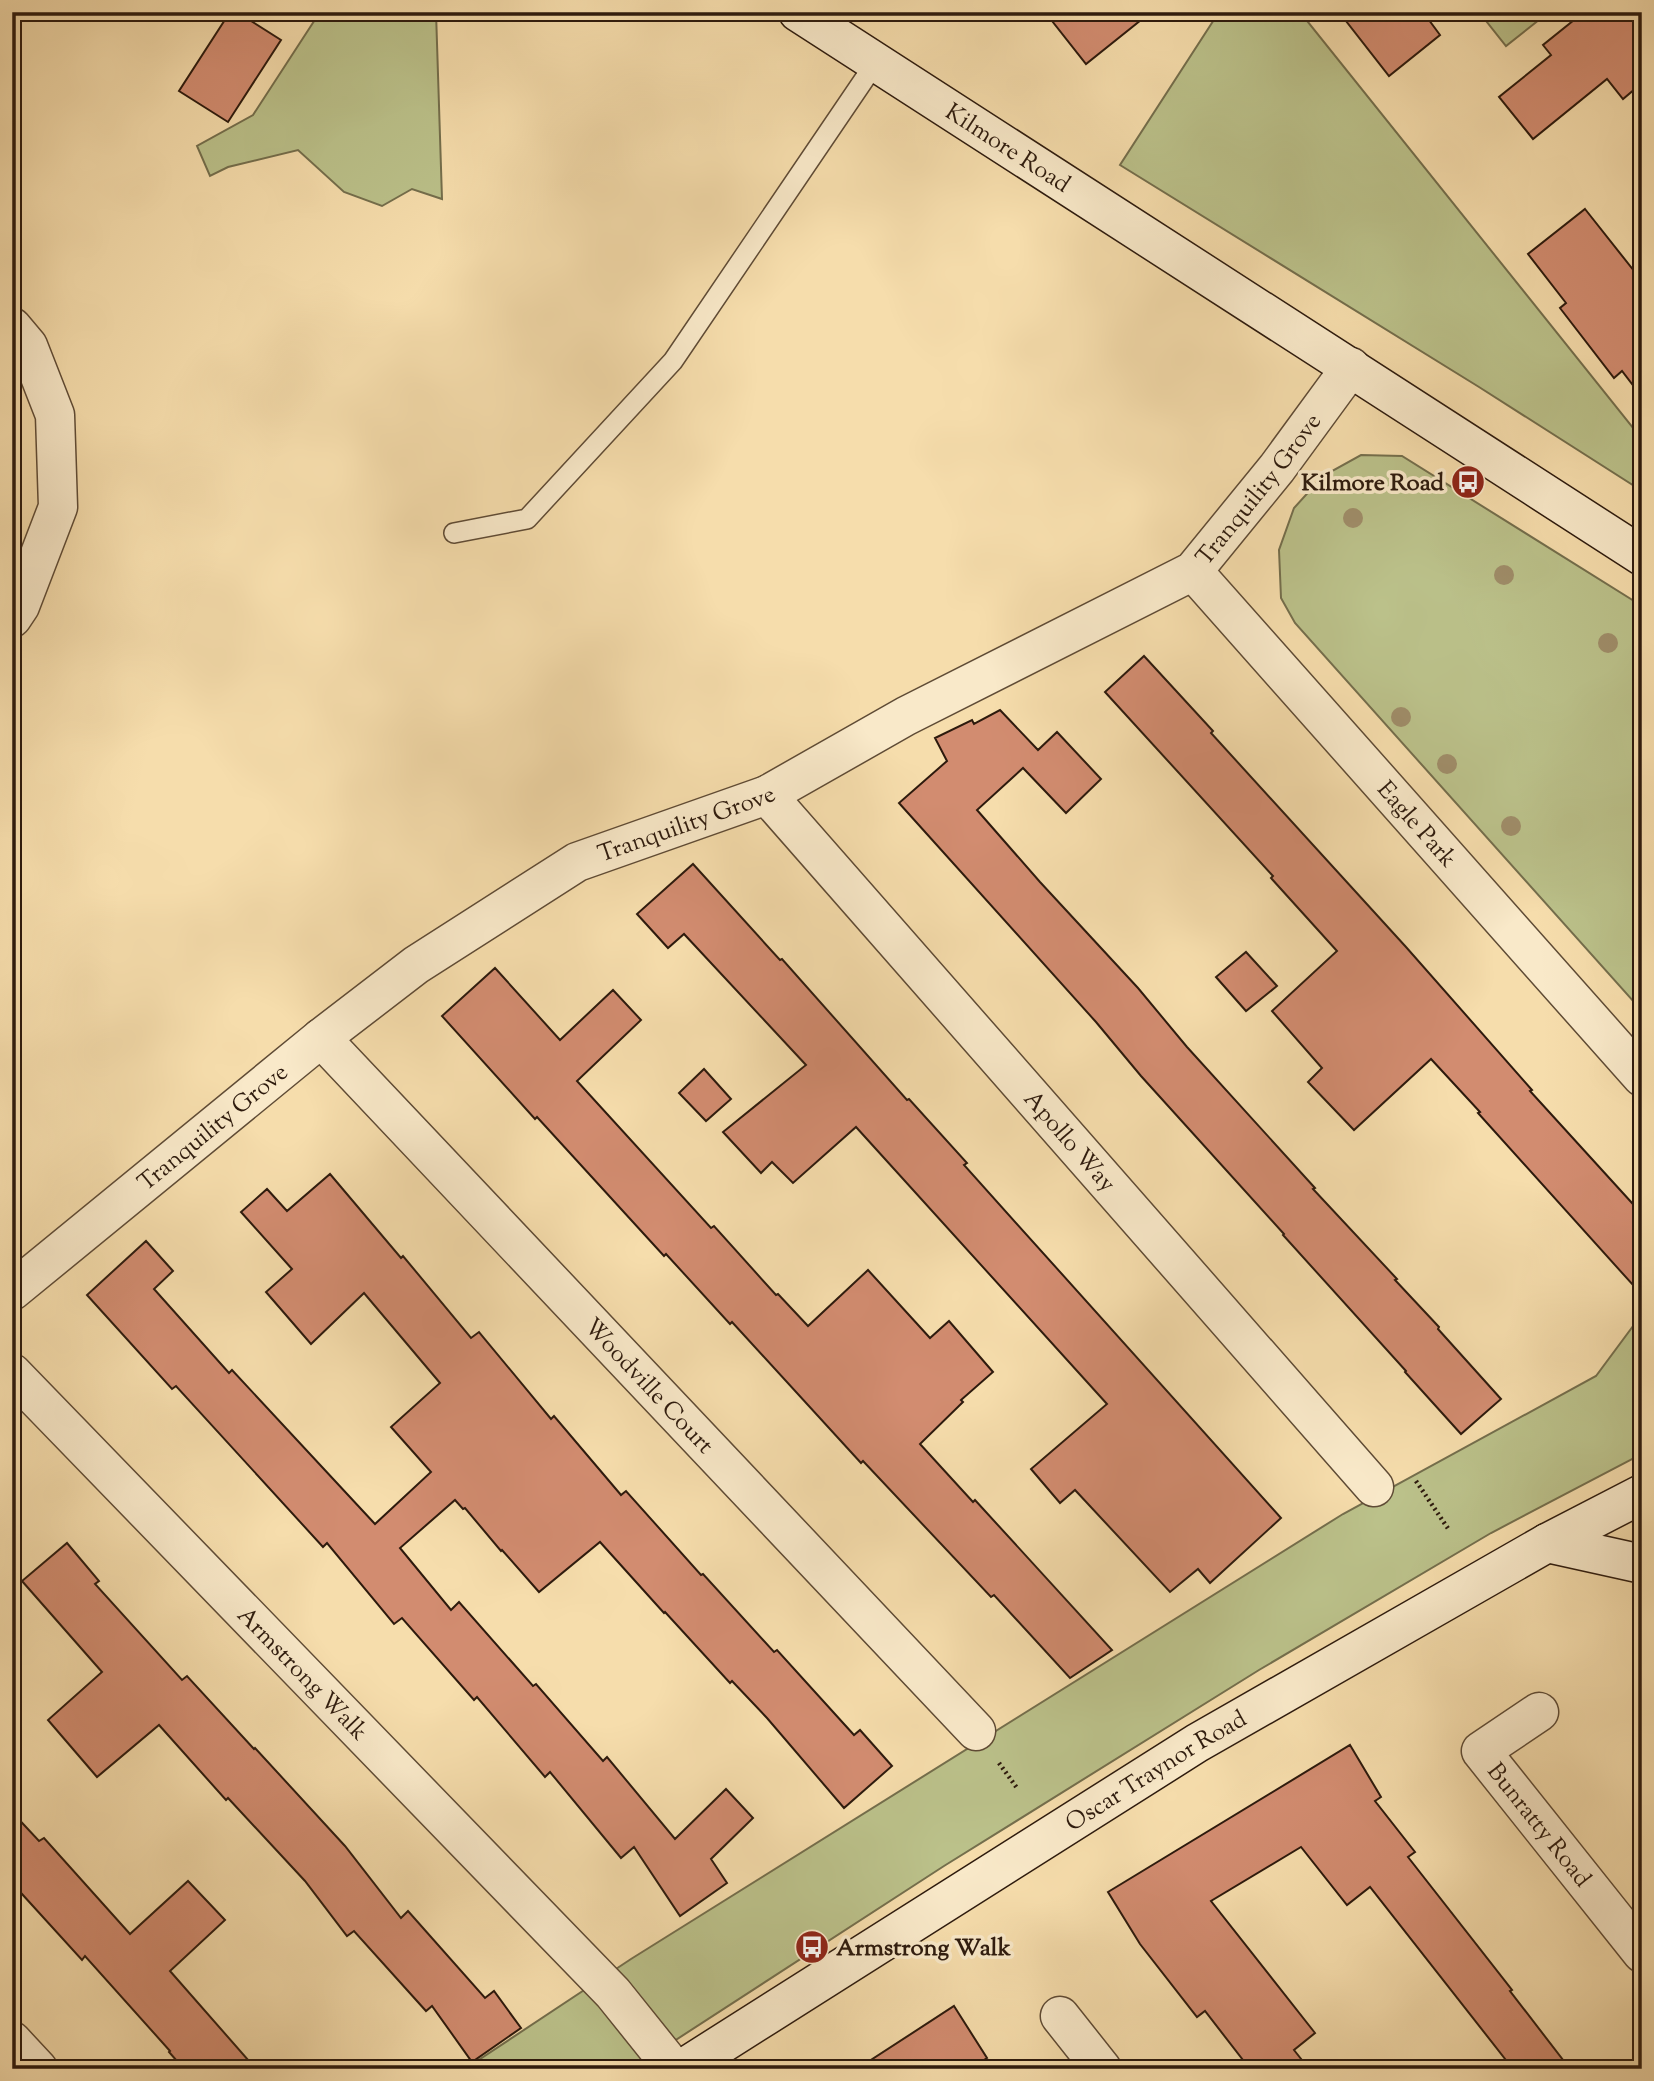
<svg xmlns="http://www.w3.org/2000/svg" width="1654" height="2081" font-family="'Sorts Mill Goudy',serif">
<rect width="100%" height="100%" fill="#f6ddac"/>
<filter id="stains"><feTurbulence type="fractalNoise" baseFrequency=".00286" numOctaves="4"/><feColorMatrix values="0 0 0 0 .2 0 0 0 0 .09 0 0 0 0 .02 0 0 0 .5 -.17"/></filter>
<radialGradient id="worn" r=".72"><stop offset=".6" stop-color="#630" stop-opacity="0"/><stop offset="1" stop-color="#630" stop-opacity=".3"/></radialGradient>
<!-- green -->
<g fill="#bbc18a" stroke="#746e4c" stroke-width="2">
<path d="M320 12H436L442 199 412 189 382 206 344 192 298 150 228 167 210 176 197 146 253 115Z"/>
<path d="M1219 12H1300L1642 439V486L1639 489 1479 387 1120 165Z"/>
<path d="M1479 12H1549L1506 46Z"/>
<path d="M1361 455 1402 456 1642 606V1011L1295 623 1281 598 1279 550 1294 508 1323 476Z"/>
<path d="M1642 1314V1454L1491 1533 1259 1670 944 1866 631 2069H465L631 1959 1343 1514 1596 1376Z"/>
</g>
<!-- building -->
<g fill="#d28c70" stroke="#2d1a0d" stroke-width="2">
<path d="M230 12H237L281 40 228 122 179 91Z"/>
<path d="M1045 12H1151L1086 64Z"/>
<path d="M1339 12H1423L1440 35 1389 76Z"/>
<path d="M1584 12H1642V83L1623 99 1607 79 1533 139 1499 97 1551 55 1543 45Z"/>
<path d="M1585 209 1642 281V397L1622 371 1614 378 1560 308 1566 303 1528 254Z"/>
<path d="M1144 656 1213 731 1211 733 1406 947 1532 1090 1530 1091 1642 1214V1295L1478 1113 1480 1112 1431 1059 1354 1130 1308 1082 1322 1068 1272 1011 1337 951 1271 878 1273 876 1105 692Z"/>
<path d="M1000 710 1038 750 1057 732 1101 779 1066 813 1023 768 977 810 1040 882 1138 988 1187 1047 1315 1188 1313 1189 1397 1279 1395 1280 1439 1327 1438 1329 1501 1399 1461 1434 1405 1372 1406 1371 1283 1235 1284 1234 1141 1076 1096 1022 899 803 947 761 935 738 972 720 974 724Z"/>
<path d="M693 864 780 960 782 959 907 1100 909 1099 967 1163 964 1165 1281 1518 1210 1583 1198 1569 1170 1592 1075 1490 1060 1503 1031 1469 1107 1404 856 1127 793 1183 772 1162 761 1173 723 1132 806 1065 684 934 668 948 637 914Z"/>
<path d="M1246 952 1277 986 1246 1011 1216 977Z"/>
<path d="M495 968 560 1040 613 990 641 1020 577 1081 711 1228 714 1226 776 1295 778 1294 808 1326 868 1270 930 1338 949 1321 993 1372 961 1400 963 1402 920 1444 973 1502 975 1500 1112 1650 1070 1678 994 1595 991 1597 863 1461 861 1463 732 1322 730 1324 666 1254 664 1256 537 1117 535 1119 442 1016Z"/>
<path d="M704 1069 731 1099 706 1121 679 1093Z"/>
<path d="M330 1174 401 1258 403 1256 471 1338 479 1332 551 1419 554 1416 621 1495 626 1491 701 1575 703 1574 774 1652 777 1650 854 1735 860 1730 892 1766 844 1808 767 1718 732 1681 730 1683 665 1612 664 1613 600 1542 539 1592 502 1550 501 1551 465 1508 463 1509 455 1500 400 1548 451 1610 459 1602 533 1686 536 1684 603 1761 607 1757 675 1839 726 1789 753 1818 711 1859 727 1883 680 1916 634 1847 621 1858 550 1772 545 1777 477 1697 474 1700 402 1618 394 1624 327 1543 323 1547 176 1386 172 1389 87 1295 146 1241 173 1271 154 1289 229 1373 232 1370 375 1524 431 1472 391 1427 440 1383 364 1293 311 1344 266 1292 292 1269 241 1212 267 1189 287 1211Z"/>
<path d="M67 1543 99 1581 95 1584 182 1680 187 1676 254 1749 255 1748 345 1846 401 1918 408 1911 485 1998 494 1991 521 2028 472 2062 432 2006 426 2011 354 1931 347 1936 305 1881 228 1798 226 1800 159 1725 97 1777 48 1720 102 1672 22 1581Z"/>
<path d="M1350 1745 1381 1797 1375 1801 1415 1852 1408 1857 1512 1990 1510 1991 1570 2069H1513L1370 1887 1347 1905 1301 1847 1211 1901 1315 2033 1294 2050 1309 2069H1250L1205 2011 1197 2017 1140 1944 1108 1892Z"/>
<path d="M12 1812 39 1841 44 1838 130 1934 188 1881 225 1920 170 1971 256 2069H184L169 2052 170 2051 85 1956 82 1960 12 1883Z"/>
<path d="M954 2006 987 2058 970 2069H857Z"/>
</g>
<g fill="none" stroke-linecap="round" stroke-linejoin="round">
<!-- lane casing -->
<g stroke="#5f4b35" stroke-width="22">
<path id="lane" d="M454 533 527 519 673 361 876 62"/>
</g>
<!-- street casing -->
<g stroke="#5f4b35" stroke-width="41">
<g id="street">
<path d="M12 327 28 346 55 415 58 507 20 606 12 618"/>
<path id="s1" d="M1193 571 1642 1077"/>
<path id="s2" d="M767 795 1374 1487"/>
<path id="s3" d="M321 1038 976 1731"/>
<path id="s4" d="M12 1291 321 1038 416 965 577 862 767 795 906 716 1193 571 1277 468 1351 367"/>
<path id="s5" d="M12 1373 613 1993 674 2069"/>
<path id="s6" d="M1539 1712 1481 1751 1642 1953"/>
<path d="M1060 2016 1102 2069"/>
<path d="M12 2041 38 2069"/>
</g>
</g>
<!-- secondary casing -->
<g stroke="#2d1a0d" stroke-width="41">
<g id="secondary">
<path id="s7" d="M798 12 1642 556"/>
<path d="M1547 1543 1642 1564"/>
<path id="s8" d="M682 2069 1197 1743 1547 1543 1642 1494"/>
</g>
</g>
<!-- path -->
<g stroke="#2d1a0d" stroke-width="4.5" stroke-dasharray="2 3.5" stroke-linecap="butt">
<path d="M1416 1481 1449 1530"/>
<path d="M999 1763 1017 1788"/>
</g>
<!-- lane -->
<use href="#lane" stroke="#f9e9c9" stroke-width="19"/>
<!-- street -->
<use href="#street" stroke="#f9e9c9" stroke-width="38"/>
<!-- secondary -->
<use href="#secondary" stroke="#f9e9c9" stroke-width="38"/>
</g>
<!-- trees -->
<g fill="#9f8d69">
<circle cx="1353" cy="518" r="10"/>
<circle cx="1504" cy="575" r="10"/>
<circle cx="1608" cy="643" r="10"/>
<circle cx="1401" cy="717" r="10"/>
<circle cx="1447" cy="764" r="10"/>
<circle cx="1511" cy="826" r="10"/>
</g>
<!-- icons -->
<defs>
<g id="bus-disc" transform="scale(1.75)"><circle r="9.5" fill="#8f2418" stroke="#f9e9c9"/><path d="M-5-6H5V4H4V6H2V4H-2V6H-4V4H-5ZM-3.5-4V0h7V-4ZM-3.5 1.2v1.5H-2V1.2ZM2 1.2v1.5H3.5V1.2Z" fill="#fff"/></g>
</defs>
<g fill-rule="evenodd">
<use href="#bus-disc" x="1468" y="482"/>
<use href="#bus-disc" x="812" y="1947"/>
</g>
<g text-anchor="middle" stroke-width="7" stroke-linejoin="round" paint-order="stroke">
<!-- street labels -->
<g font-size="24" fill="#2d1a0d" stroke="#f9e9c9">
<text dy="8" stroke="none"><textPath href="#s7" startOffset="250">Kilmore Road</textPath></text>
<text dy="8" stroke="none"><textPath href="#s4" startOffset="1498">Tranquility Grove</textPath></text>
<text dy="8" stroke="none"><textPath href="#s4" startOffset="826">Tranquility Grove</textPath></text>
<text dy="8" stroke="none"><textPath href="#s1" startOffset="338">Eagle Park</textPath></text>
<text dy="8" stroke="none"><textPath href="#s4" startOffset="259">Tranquility Grove</textPath></text>
<text dy="8" stroke="none"><textPath href="#s2" startOffset="460">Apollo Way</textPath></text>
<text dy="8" stroke="none"><textPath href="#s3" startOffset="478">Woodville Court</textPath></text>
<text dy="8" stroke="none"><textPath href="#s5" startOffset="418">Armstrong Walk</textPath></text>
<text dy="8" stroke="none"><textPath href="#s8" startOffset="560">Oscar Traynor Road</textPath></text>
<text dy="8" stroke="none"><textPath href="#s6" startOffset="164">Bunratty Road</textPath></text>
</g>
<!-- poi labels -->
<g font-size="24" font-weight="bold" fill="#2d1a0d" stroke="#f9e9c9" text-anchor="end">
<text x="1444" y="490">Kilmore Road</text>
<text x="836" y="1955" text-anchor="start">Armstrong Walk</text>
</g>
</g>
<!-- margin -->
<rect width="1654" height="2081" fill="none" stroke="#f6ddac" stroke-width="42"/>
<rect x="14" y="14" width="1626" height="2053" fill="none" stroke="#2d1a0d" stroke-width="3.5"/>
<rect x="21" y="21" width="1612" height="2039" fill="none" stroke="#2d1a0d" stroke-width="2"/>
<rect width="100%" height="100%" filter="url(#stains)"/>
<rect width="100%" height="100%" fill="url(#worn)"/>
</svg>
